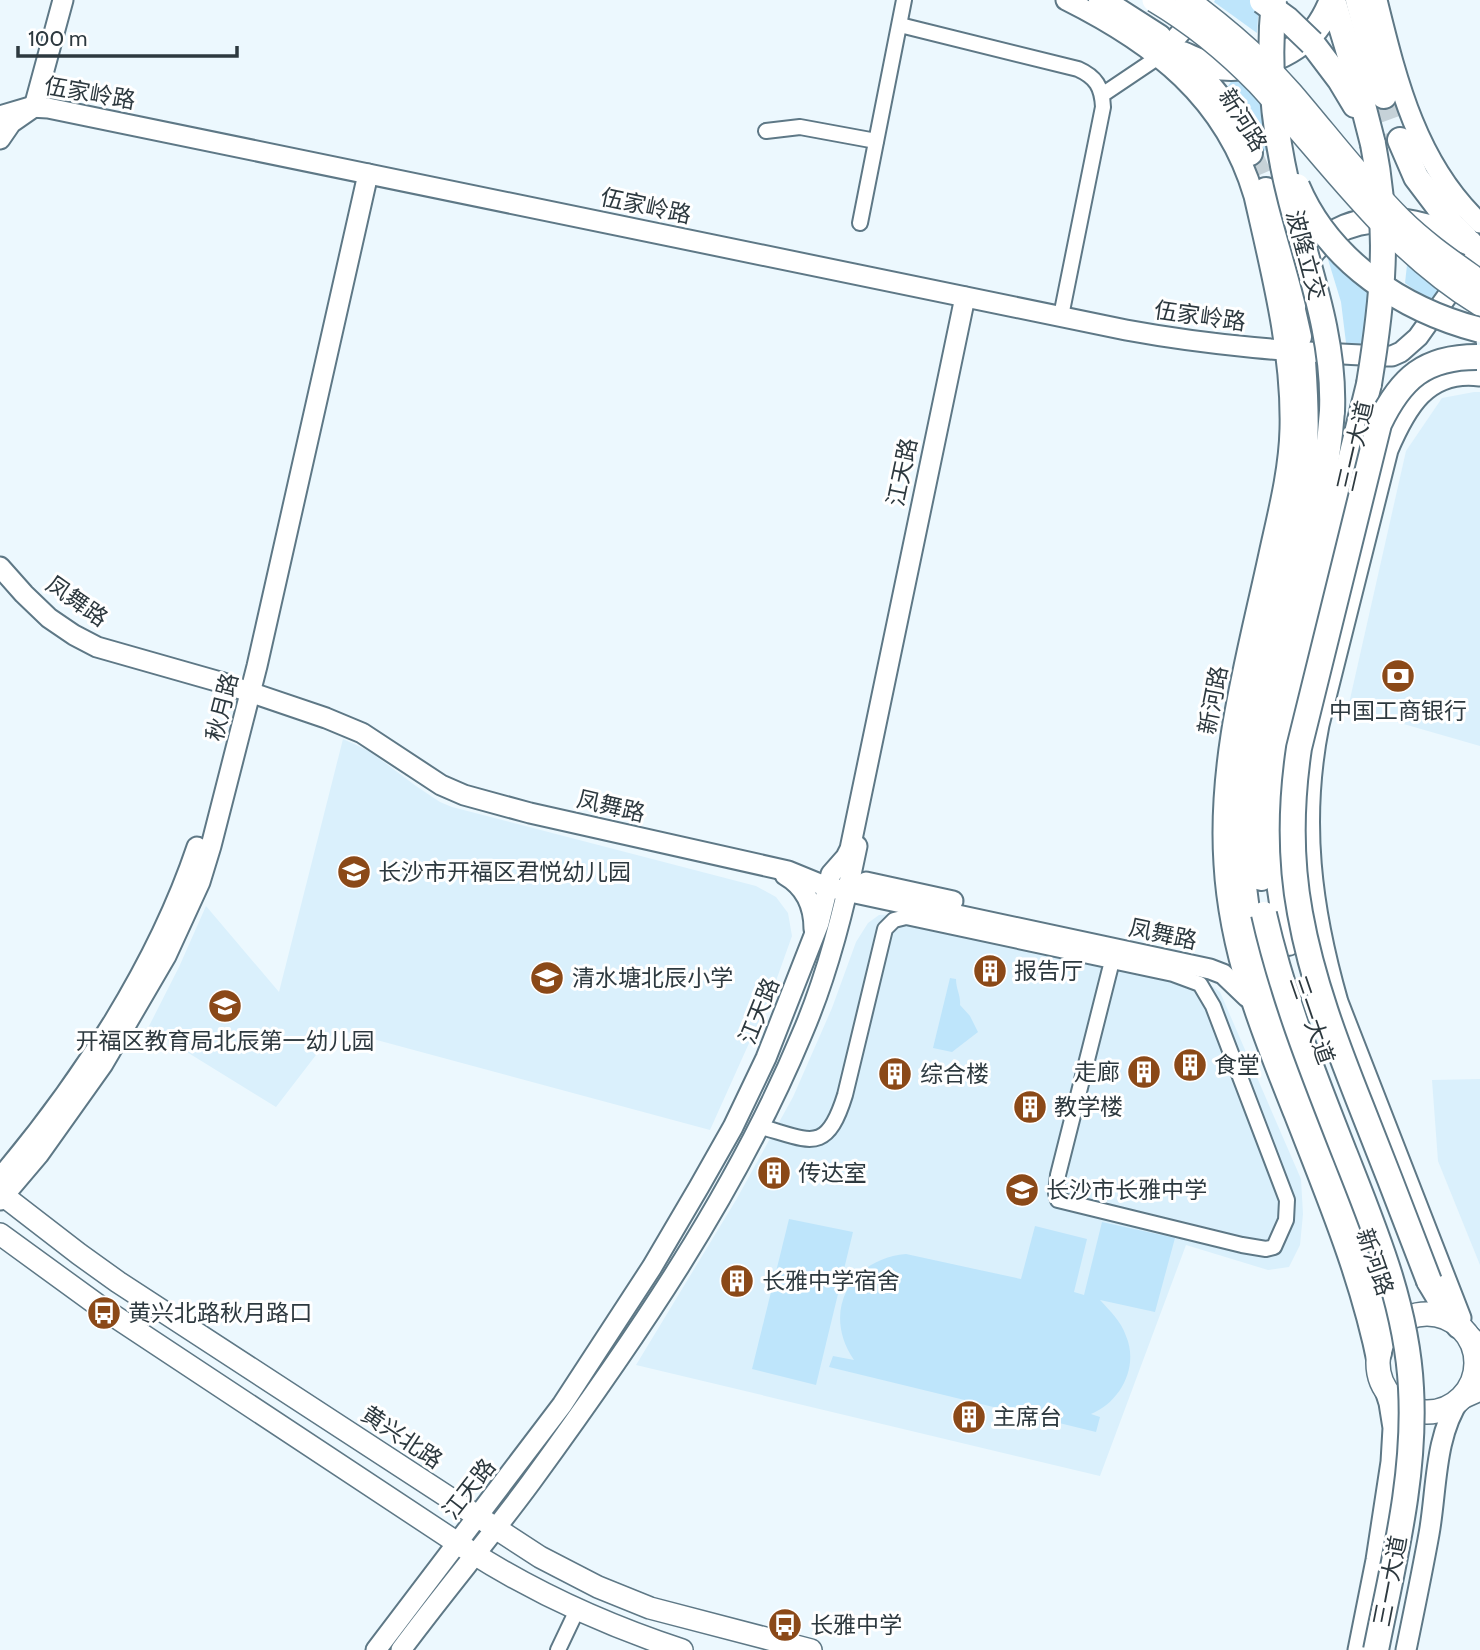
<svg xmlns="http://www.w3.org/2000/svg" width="1480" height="1650" font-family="Cabin,'Noto Sans SC',sans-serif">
<rect width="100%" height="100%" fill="#ecf8fe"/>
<!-- built -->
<g fill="#daf0fc">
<path d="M1474 392H1480V746L1348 708 1406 451 1442 398Z"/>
<path d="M343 739 369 751 416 786 440 802 452 807 756 886 776 897 788 913 792 936 772 992 710 1130 336 1029 276 1107 148 1028 179 967 206 906 279 992Z"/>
<path d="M896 914 1200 977 1220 992 1301 1179 1303 1214 1300 1245 1289 1267 1268 1270 1186 1245 1100 1476 636 1365 736 1200 793 1097 832 1008 856 942 868 923 879 915Z"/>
<path d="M1480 1079V1265L1438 1161 1432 1080Z"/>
</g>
<!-- green -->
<g fill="#bee5fb">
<path d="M1215 0H1252L1259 4 1257 33 1214 2Z"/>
<path d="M1238 72 1265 97 1273 148 1261 152 1223 93Z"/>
<path d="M1323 243 1379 290 1370 352 1347 351 1341 302Z"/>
<path d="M1408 256 1449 287 1439 302 1420 294 1405 283Z"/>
<path d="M950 978 956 979C956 989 961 996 960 1005L970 1016 978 1032 952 1052 933 1048Z"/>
<path d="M789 1219 853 1232 816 1385 752 1369Z"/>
<path d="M1102 1222 1175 1238 1155 1312 1100 1300C1110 1311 1121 1321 1126 1336 1139 1366 1121 1402 1091 1414L1100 1417 1096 1432 829 1367 833 1356 854 1360C821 1312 850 1259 906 1254L1021 1279 1035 1226 1087 1239 1074 1292 1084 1295Z"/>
</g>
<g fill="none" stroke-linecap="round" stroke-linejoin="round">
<!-- trunk-tunnel -->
<g stroke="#c6d2d8" stroke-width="24" stroke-dasharray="24 12" stroke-linecap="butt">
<path d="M1384 96 1400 140"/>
<path d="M1250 153 1266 190"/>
</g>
<!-- minor casing -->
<g stroke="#5e7886" stroke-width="18">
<g id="minor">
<path d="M900 25 1078 69C1096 77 1102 87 1103 107L1061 316"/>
<path d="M1102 95 1160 56"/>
<path d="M766 131 800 127 876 141"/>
<path d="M860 223 904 0"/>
<path d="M758 1126C810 1140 826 1156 845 1095L885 929 894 920 906 917 1173 974 1200 984 1213 1006 1287 1200 1286 1220 1274 1247 1266 1249 1242 1245 1058 1200 1056 1193 1058 1175 1112 961"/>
<path d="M558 1650 577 1610"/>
</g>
</g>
<!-- tertiary casing -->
<g stroke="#5e7886" stroke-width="23">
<g id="tertiary">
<path d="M1066 0C1154 44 1225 98 1254 196 1271 271 1292 352 1290 429 1289 471 1278 513 1269 554 1247 656 1217 759 1224 864 1229 953 1261 1032 1294 1114 1326 1196 1361 1279 1378 1366"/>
<path d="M1377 0C1397 81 1417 164 1480 223"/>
<path d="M1160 56 1182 31 1194 9"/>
<path d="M0 116 30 107 48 108 1126 330C1213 346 1294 352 1382 356H1392L1401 352 1418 337 1480 250"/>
<path d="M0 139 11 123 34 107 63 0"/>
<path d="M0 567 24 594 49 618 74 635 97 647 220 682 326 718 362 733 441 785 464 795 530 813 788 871 827 887 1210 969 1223 974 1247 997"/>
<path d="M785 875C806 887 814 906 814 929"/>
<path d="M866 882 953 901"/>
<path d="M0 1178C81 1082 157 966 197 847"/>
<path d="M0 1200 39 1154 103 1064 166 956 200 882 211 846 257 666 368 174"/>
<path d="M1461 1318 1338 1002C1311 908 1300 821 1319 725L1388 450C1406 408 1427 369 1480 376"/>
<path d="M376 1650 562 1405 652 1267 699 1187 733 1127 766 1058 819 923 831 874 846 857 850 849 965 297"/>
<path d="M401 1650C443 1593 489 1539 531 1482 633 1342 735 1195 802 1034 828 974 844 910 857 846"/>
<path d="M1358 1650 1376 1560 1391 1462 1393 1428 1389 1403 1381 1378"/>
<path d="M1406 1650C1414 1611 1422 1573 1429 1534 1437 1490 1434 1437 1460 1399"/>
</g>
</g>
<!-- secondary casing -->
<g stroke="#5e7886" stroke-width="24">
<g id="secondary">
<path d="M0 1193 79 1254 118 1282 540 1557 598 1587 650 1608 811 1650"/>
<path d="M0 1234 99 1306 468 1550C535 1593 606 1625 682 1650"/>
<path d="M1468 1335 1480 1346"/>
<path d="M1460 1399 1480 1390"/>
</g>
</g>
<!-- primary casing -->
<g stroke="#5e7886" stroke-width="26">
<circle id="primary" cx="1427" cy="1363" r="49"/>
</g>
<!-- trunk casing -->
<g stroke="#5e7886" stroke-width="28">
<g id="trunk">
<path d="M1101 0 1159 37"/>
<path d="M1333 0 1353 66 1373 144"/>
<path d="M1358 0 1384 96"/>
<path d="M1312 43 1340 80 1355 105"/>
<path d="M1182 54C1192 58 1202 63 1213 66 1248 74 1293 56 1316 29 1323 20 1328 10 1332 0"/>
<path d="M1187 59 1219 98 1250 153"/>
<path d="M1400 140 1416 177 1453 226 1465 238"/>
<path d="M1266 190 1299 337"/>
<path d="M1293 308C1298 232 1358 208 1425 226 1440 230 1455 237 1470 243"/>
<path d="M1303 361C1305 389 1307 418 1305 446 1303 481 1294 516 1286 550 1271 616 1253 684 1244 752 1236 819 1241 891 1256 957 1273 1036 1312 1119 1341 1196 1360 1245 1386 1299 1379 1353"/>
<path d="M1261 878C1258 834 1256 789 1263 745 1281 633 1324 525 1332 411"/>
<path d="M1288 943 1278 876 1277 837 1284 743 1300 664 1369 384"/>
<path d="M1429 1281 1447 1311 1459 1326"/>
</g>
</g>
<!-- minor -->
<use href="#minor" stroke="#fff" stroke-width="14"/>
<!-- tertiary -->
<use href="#tertiary" stroke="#fff" stroke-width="19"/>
<!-- secondary -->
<use href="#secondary" stroke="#fff" stroke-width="21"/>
<!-- primary -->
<use href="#primary" stroke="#fff" stroke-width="23"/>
<!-- trunk -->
<use href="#trunk" stroke="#fff" stroke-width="24"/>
<!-- primary-bridge casing -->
<g stroke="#5e7886" stroke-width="26" stroke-linecap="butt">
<g id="primary-bridge">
<path d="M1154 0C1191 22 1228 52 1258 83 1330 161 1387 247 1480 304"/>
<path d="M1187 0C1225 28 1260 58 1291 93 1327 135 1361 180 1400 219 1424 243 1452 262 1480 282"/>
</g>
</g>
<!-- trunk-bridge casing -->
<g stroke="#5e7886" stroke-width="28" stroke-linecap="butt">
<g id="trunk-bridge">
<path d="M1274 0C1267 68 1274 135 1291 201 1309 270 1335 339 1332 411"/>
<path d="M1262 1 1287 19 1312 43"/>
<path d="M1297 186C1329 262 1403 310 1480 330"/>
<path d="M1369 384C1383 298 1390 230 1373 144"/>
<path d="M1264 914C1283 998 1314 1075 1345 1154 1375 1230 1407 1306 1411 1388 1416 1477 1393 1564 1376 1650"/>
<path d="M1429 1281C1407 1223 1384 1164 1361 1106 1336 1043 1312 980 1300 913 1290 859 1291 802 1299 748L1379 424C1401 378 1425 357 1477 357"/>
</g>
</g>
<!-- primary-bridge -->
<use href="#primary-bridge" stroke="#fff" stroke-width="23"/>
<!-- trunk-bridge -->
<use href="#trunk-bridge" stroke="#fff" stroke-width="24"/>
</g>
<!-- icons -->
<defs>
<g id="bank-disc" transform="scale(1.75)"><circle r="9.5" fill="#8b4918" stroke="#fff"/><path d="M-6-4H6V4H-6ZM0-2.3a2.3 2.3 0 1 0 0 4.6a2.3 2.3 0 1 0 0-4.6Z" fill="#fff"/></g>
<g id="school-disc" transform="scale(1.75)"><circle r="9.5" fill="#8b4918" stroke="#fff"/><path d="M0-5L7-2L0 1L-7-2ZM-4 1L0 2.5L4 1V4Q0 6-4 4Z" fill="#fff"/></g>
<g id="building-disc" transform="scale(1.75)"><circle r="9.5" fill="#8b4918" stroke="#fff"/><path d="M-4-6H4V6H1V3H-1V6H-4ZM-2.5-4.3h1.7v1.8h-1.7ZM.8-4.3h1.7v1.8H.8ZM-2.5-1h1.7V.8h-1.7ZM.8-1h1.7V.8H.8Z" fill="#fff"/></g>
<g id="bus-disc" transform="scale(1.75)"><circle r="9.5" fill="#8b4918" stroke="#fff"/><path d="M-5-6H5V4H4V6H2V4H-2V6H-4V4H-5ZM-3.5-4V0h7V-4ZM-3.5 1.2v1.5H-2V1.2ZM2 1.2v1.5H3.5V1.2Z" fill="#fff"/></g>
</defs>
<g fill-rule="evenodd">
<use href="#bank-disc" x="1398" y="676"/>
<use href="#school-disc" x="354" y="872"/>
<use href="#building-disc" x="990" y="971"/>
<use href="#school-disc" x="547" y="978"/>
<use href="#school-disc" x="225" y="1006"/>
<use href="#building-disc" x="1190" y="1065"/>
<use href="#building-disc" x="1144" y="1072"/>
<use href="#building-disc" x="895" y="1074"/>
<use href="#building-disc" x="1030" y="1107"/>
<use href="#building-disc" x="774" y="1173"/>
<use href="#school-disc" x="1022" y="1190"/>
<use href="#building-disc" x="737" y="1281"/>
<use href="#bus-disc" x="104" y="1313"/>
<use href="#building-disc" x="969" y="1417"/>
<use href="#bus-disc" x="785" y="1625"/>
</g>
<g text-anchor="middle" stroke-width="6" stroke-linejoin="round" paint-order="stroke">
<!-- street labels -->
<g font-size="23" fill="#2d393f" stroke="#fff">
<text transform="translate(90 93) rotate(10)" y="8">伍家岭路</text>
<text transform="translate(1243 120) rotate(58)" y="8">新河路</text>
<text transform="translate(646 206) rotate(12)" y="8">伍家岭路</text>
<text transform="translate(1306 255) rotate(75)" y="8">波隆立交</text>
<text transform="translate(1200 316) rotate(8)" y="8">伍家岭路</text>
<text transform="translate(1355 446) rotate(-77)" y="8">三一大道</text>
<text transform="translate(902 472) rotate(-78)" y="8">江天路</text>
<text transform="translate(77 601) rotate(35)" y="8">凤舞路</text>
<text transform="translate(1213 700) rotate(-79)" y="8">新河路</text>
<text transform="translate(222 707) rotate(-76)" y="8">秋月路</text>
<text transform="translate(611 806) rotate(13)" y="8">凤舞路</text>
<text transform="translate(1163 934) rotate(12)" y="8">凤舞路</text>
<text transform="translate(759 1011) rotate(-68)" y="8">江天路</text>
<text transform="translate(1312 1020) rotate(71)" y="8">三一大道</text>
<text transform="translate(1375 1262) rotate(71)" y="8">新河路</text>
<text transform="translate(402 1437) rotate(34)" y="8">黄兴北路</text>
<text transform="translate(469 1489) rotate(-52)" y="8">江天路</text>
<text transform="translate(1390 1581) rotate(-79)" y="8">三一大道</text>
</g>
<!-- poi labels -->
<g font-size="23" fill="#2d393f" stroke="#fff" text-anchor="start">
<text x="1398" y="719" text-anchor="middle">中国工商银行</text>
<text x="378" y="880">长沙市开福区君悦幼儿园</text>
<text x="1014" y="979">报告厅</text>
<text x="572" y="986">清水塘北辰小学</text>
<text x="225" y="1049" text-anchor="middle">开福区教育局北辰第一幼儿园</text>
<text x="1214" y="1073">食堂</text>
<text x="1120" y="1080" text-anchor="end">走廊</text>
<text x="920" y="1082">综合楼</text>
<text x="1054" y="1115">教学楼</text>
<text x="798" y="1181">传达室</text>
<text x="1046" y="1198">长沙市长雅中学</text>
<text x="762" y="1289">长雅中学宿舍</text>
<text x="128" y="1321">黄兴北路秋月路口</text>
<text x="993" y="1425">主席台</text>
<text x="810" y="1633">长雅中学</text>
</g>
</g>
<!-- scale -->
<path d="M18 46v10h219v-10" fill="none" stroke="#2d393f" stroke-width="3.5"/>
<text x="28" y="46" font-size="21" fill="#2d393f" stroke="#ffffff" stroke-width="5" paint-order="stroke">100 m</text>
</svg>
